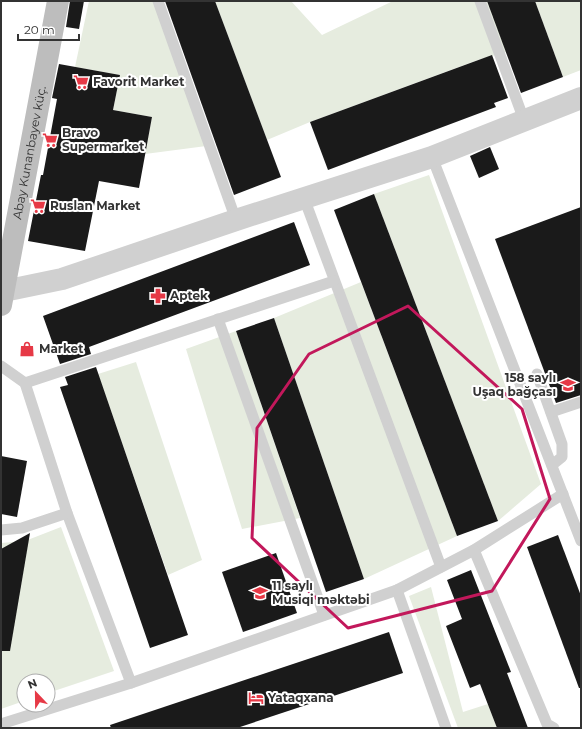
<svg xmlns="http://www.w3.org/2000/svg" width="582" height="729" font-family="Montserrat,sans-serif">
<rect width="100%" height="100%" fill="#fff"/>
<!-- green -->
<g fill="#e6ecdf">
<path d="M89 1H160L214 145 145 154 152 117 113 110 120 75 75 67Z"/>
<path d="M215 1H291L322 35 393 1H487L506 52 478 60 310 122 267 140Z"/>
<path d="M535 1H581V70L563 77Z"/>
<path d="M429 175 541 484 498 521 374 194Z"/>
<path d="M361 282 457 536 364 579 274 318Z"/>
<path d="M236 331 300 518 242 529 186 349Z"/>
<path d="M136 362 202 560 168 575 98 374Z"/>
<path d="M61 527 114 671 48 693V681H24V701L1 709V543L25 541Z"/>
<path d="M431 587 463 712 488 704 497 728H458L409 596Z"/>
</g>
<!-- building -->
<g fill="#1a1a1a">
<path d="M70 1H84L79 29 66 27Z"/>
<path d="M165 1H215L281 177 234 195Z"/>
<path d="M487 1H535L563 77 521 93Z"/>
<path d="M492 55 508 98 494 103 496 107 328 170 310 122Z"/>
<path d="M59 64 120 75 113 110 152 117 139 188 99 181 85 251 28 241 41 175H43L57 99 52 98Z"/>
<path d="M490 147 499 169 479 178 470 156Z"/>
<path d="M374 194 498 521 457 536 334 210Z"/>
<path d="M581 207V395L556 403 495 239Z"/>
<path d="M294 222 310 265 89 347 91 354 60 364 43 316Z"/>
<path d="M274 318 364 579 326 592 236 331Z"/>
<path d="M96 367 188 635 150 648 60 387 68 385 65 377Z"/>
<path d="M1 456 27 461 17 517 1 514Z"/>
<path d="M30 533 10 651H1V549Z"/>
<path d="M558 535 581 596V688H579L527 547Z"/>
<path d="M276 553 297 613 243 632 222 572Z"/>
<path d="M471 570 511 672 507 673 528 728H497L480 684 470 688 446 626 462 619 447 580Z"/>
<path d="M389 632 403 673 237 728H111L110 725Z"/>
</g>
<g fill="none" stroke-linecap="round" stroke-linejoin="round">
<!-- lane -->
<g stroke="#d0d0d0" stroke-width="11">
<path d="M158 1 236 220"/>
<path d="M480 1 524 120"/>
<path d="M432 157 581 541"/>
<path d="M304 198 441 567"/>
<path d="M218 319 324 615"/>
<path d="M1 366 25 383 67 513 131 683 397 590 474 550 563 494"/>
<path d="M537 374 562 444V457L552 465"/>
<path d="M25 383 334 281"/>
<path d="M551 412 581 402"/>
<path d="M1 530 22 528 67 513"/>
<path d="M474 550 547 724 554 728"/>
<path d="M397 590 446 728"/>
<path d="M1 724 131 683"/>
</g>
<!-- street -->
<path stroke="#d0d0d0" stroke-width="22" d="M4 291 62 279 236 220 432 157 581 98"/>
<!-- secondary -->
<path stroke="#bdbdbd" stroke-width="22" id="s1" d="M1 305 58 1"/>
</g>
<!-- marked area -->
<path fill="none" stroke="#c2185b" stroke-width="3" stroke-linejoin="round" d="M408 306 522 409 550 499 492 591 348 628 252 538 257 428 309 354Z"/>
<!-- icons -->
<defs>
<g id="supermarket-bare" transform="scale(1.2)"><path d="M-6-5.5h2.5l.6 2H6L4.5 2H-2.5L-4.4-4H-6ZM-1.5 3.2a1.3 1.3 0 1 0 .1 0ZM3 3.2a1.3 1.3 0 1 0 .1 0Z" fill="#e63946" stroke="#fff" stroke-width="2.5" paint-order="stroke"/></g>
<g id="pharmacy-bare" transform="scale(1.2)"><path d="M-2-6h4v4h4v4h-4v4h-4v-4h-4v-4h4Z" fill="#e63946" stroke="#fff" stroke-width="2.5" paint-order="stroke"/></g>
<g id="shop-bare" transform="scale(1.2)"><path d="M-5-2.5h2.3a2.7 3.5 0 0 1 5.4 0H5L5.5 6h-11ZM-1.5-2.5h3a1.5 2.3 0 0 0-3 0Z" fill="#e63946" stroke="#fff" stroke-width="2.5" paint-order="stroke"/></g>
<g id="school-bare" transform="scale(1.2)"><path d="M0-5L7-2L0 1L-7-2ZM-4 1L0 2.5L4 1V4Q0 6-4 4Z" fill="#e63946" stroke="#fff" stroke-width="2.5" paint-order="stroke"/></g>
<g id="hotel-bare" transform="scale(1.2)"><path d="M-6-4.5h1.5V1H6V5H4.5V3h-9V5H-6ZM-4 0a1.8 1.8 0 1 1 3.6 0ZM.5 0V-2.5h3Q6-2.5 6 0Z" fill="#e63946" stroke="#fff" stroke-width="2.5" paint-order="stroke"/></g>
</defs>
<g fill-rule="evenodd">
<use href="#supermarket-bare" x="81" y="82"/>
<use href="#supermarket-bare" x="50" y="140"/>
<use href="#supermarket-bare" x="38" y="206"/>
<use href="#pharmacy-bare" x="158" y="296"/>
<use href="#shop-bare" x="27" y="349"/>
<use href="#school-bare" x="568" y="385"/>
<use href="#school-bare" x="260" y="593"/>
<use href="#hotel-bare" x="256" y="698"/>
</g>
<g text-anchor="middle" stroke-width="4" stroke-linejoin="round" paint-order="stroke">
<!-- poi labels -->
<g font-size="12" font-weight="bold" fill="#333" stroke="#fff" text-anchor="start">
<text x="93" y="86">Favorit Market</text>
<text x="62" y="137">Bravo<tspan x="62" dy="14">Supermarket</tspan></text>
<text x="50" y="210">Ruslan Market</text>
<text x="170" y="300">Aptek</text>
<text x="39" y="353">Market</text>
<text x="556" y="382" text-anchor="end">158 saylı<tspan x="556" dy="14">Uşaq bağçası</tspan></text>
<text x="272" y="590">11 saylı<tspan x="272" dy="14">Musiqi məktəbi</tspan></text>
<text x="268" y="702">Yataqxana</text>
</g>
<!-- street labels -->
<g font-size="12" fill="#333" stroke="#fff">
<text dy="4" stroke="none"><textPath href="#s1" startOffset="155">Abay Kunanbayev küç.</textPath></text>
</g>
</g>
<!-- border -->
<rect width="582" height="729" fill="none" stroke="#333333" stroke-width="4"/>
<!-- north arrow -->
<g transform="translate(36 693) rotate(338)"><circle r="19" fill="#ffffff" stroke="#adadad"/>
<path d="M0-3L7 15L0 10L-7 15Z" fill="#e63946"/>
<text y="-6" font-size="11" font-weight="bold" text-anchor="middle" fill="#333333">N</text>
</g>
<!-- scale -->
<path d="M18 34v6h61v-6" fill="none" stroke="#333333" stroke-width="2"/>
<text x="24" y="34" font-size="12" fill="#333333" stroke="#ffffff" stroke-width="3" paint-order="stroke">20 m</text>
</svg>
